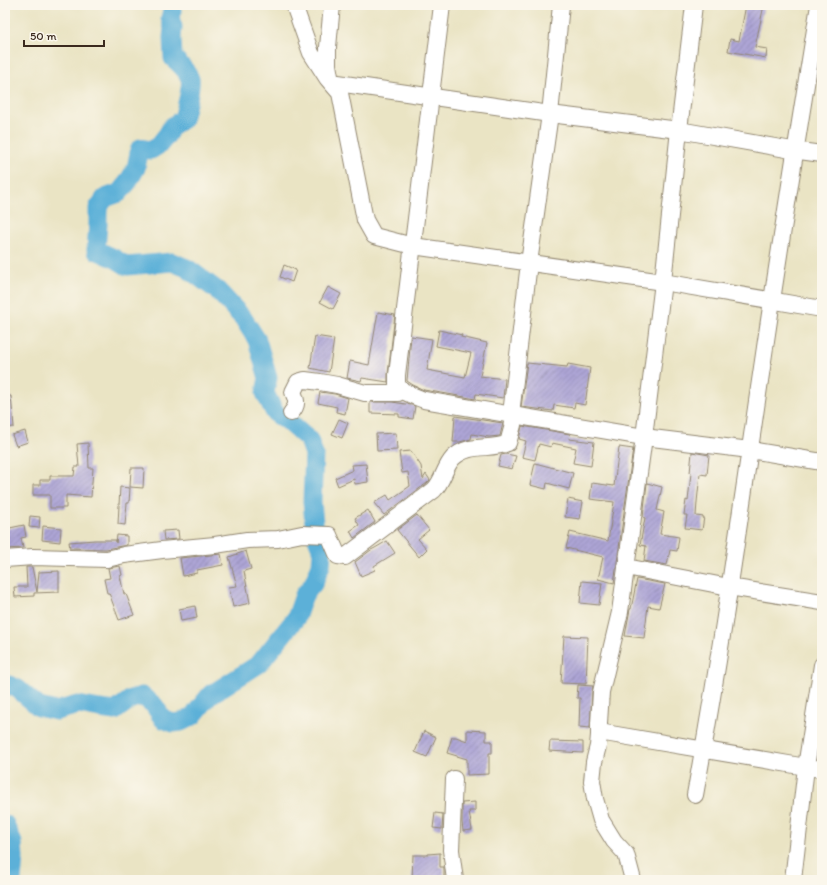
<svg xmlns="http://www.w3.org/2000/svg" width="827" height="885" font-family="Itim,sans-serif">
<defs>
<pattern id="building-hatch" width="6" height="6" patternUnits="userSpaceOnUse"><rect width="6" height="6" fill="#ada5d6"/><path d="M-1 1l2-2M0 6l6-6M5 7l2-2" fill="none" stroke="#8e87ad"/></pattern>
</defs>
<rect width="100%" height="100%" fill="#fbf7ec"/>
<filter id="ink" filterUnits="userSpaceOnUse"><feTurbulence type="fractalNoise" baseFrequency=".025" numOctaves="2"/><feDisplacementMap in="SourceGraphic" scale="8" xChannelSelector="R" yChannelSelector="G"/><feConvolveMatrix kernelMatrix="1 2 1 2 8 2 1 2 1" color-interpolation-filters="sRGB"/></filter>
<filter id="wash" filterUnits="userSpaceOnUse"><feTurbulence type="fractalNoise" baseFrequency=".012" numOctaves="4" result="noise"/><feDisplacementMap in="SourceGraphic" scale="16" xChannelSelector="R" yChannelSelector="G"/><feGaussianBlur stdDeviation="0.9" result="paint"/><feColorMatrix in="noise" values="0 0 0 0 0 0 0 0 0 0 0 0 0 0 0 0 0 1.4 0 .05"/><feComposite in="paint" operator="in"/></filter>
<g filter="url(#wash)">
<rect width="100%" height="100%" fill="#eae4c4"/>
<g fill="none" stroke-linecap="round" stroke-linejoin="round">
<!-- river -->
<g stroke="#5cb0d8" stroke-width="19">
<path d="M5 687 9 685 18 689 39 707 56 711 78 705 100 709 115 711 131 699 142 696 154 705 163 719 173 723 181 722 193 716 210 695 259 664 296 618 304 595 313 584 321 565 322 551 315 533 312 502 314 454 309 440 291 424 275 413 265 393 268 378 257 340 243 318 218 291 187 268 172 262 127 266 114 258 96 250 98 224V208L105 198 119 193 128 182 136 168 140 148 151 150 159 145 167 135 172 126 183 119C185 111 192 87 190 79 188 72 178 62 173 58L172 38 173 27 170 18 172 11 171 5"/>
<path d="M5 824 13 843 14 858 12 880"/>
</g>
</g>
<g id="blocks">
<!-- building -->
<g fill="url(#building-hatch)">
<path d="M746 5H764L755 47 767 49 766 58 728 51 730 39 739 41Z"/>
<path d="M284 265 296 270 292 282 280 277Z"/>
<path d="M328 287 341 294 333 309 320 302Z"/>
<path d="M378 312 395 315 388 374V382L362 378 361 381 347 378 350 361 369 365Z"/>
<path d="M439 330 462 335 461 337 487 343 480 376 505 379 503 398 476 394 475 399 465 397 424 390 413 385 407 381 411 336 432 339 427 370 465 377 471 353 436 346Z"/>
<path d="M315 336 334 339 329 372 310 368Z"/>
<path d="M527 363 567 367 568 364 590 368 585 405 575 403 574 408 554 405 553 411 521 407Z"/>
<path d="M320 392 335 394 348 398 345 414 336 412 337 407 318 403Z"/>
<path d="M5 396H11L14 427 5 428Z"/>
<path d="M370 402H392L412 405 415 406 413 419 399 417V414L370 413Z"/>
<path d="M455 416 503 423 500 436 489 437 472 434 471 439 460 442H453L454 430Z"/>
<path d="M339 419 348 423 342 438 332 434Z"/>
<path d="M522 426 570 434 569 439 594 442 591 466 573 463 576 448 552 443 551 447 539 444 535 460 522 457 526 441 519 439Z"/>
<path d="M25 431 28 442 16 446 12 435Z"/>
<path d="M396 433 397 450 377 451 376 434Z"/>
<path d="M88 443 89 468H93L91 497 66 495V508H50V495H33V485H40V480H50V476H74L75 467H79L77 444Z"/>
<path d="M619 447 633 449 614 583 598 579 603 557 566 548 570 532 608 541 614 502 590 499 592 483 614 486Z"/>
<path d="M411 451 421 466 423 479 426 474 430 480 427 483 384 515 374 503 387 495 390 500 410 486 408 472 402 473 399 452Z"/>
<path d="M692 452 709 455 707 475 700 474 697 502 696 516 704 517 702 530 685 528 687 515H684L686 500 688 501 691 473H690Z"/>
<path d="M506 454 516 456 512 469 498 466 501 455Z"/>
<path d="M535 463 573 473 569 489 547 483 546 489 530 485Z"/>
<path d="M366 464 368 482 355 484 354 479 338 486 335 478 353 470 352 465Z"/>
<path d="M131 468H144L143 488 130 487Z"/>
<path d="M647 483 662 487 657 510 664 512 660 534 679 537 677 551 670 550 667 565 644 561 646 546 640 545 645 518 643 517Z"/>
<path d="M120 487 130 488 129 503H127L125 525 118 524Z"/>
<path d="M568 499 583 502 580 519 565 517Z"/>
<path d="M368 510 375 522 354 538 350 531 359 525 355 518Z"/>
<path d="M417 515 429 530 418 539 427 549 419 557 397 530Z"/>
<path d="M30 516 40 517 39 528 29 527Z"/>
<path d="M24 525 26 537 21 538 23 548 5 549V529Z"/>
<path d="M43 526 61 528 60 542 42 540Z"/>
<path d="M178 530 179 539 164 540 163 531Z"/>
<path d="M117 535 127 536V545L106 549 70 548 69 542 95 540H116V543Z"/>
<path d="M387 541 395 553 374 566 375 570 361 576 355 562 371 550 375 548Z"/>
<path d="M246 551 251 569 244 571 250 603 233 607 229 587 237 586 229 557Z"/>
<path d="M221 554 223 565 197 570V573L183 576 180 558Z"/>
<path d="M120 566 122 575 120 576 124 594H126L134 615 119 620 109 593H107L104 579 110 578 108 568Z"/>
<path d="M26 567H32L37 592 39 572 59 571V592L34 593V596L15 597 14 587H27Z"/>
<path d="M637 579 665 584 659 608 648 606 644 638 625 636 630 609H631Z"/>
<path d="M582 581 602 583 599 605 580 603Z"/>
<path d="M195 606 197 618 181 621 179 609Z"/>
<path d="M564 636 588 637 586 684 561 683Z"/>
<path d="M578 685 593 686 592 691 590 728 579 727 580 698H577Z"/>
<path d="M467 730 486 731V741H492V753H489V774L467 775V759L447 753 452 737H456L467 741Z"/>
<path d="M424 731 436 737 427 757 415 752Z"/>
<path d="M550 741 583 742V753L549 751Z"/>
<path d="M475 802V811H469L472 830 463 831 462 822V803Z"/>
<path d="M435 813 443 814 442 829 433 828Z"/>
<path d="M440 853V867H444V879L412 880 413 855H428V854Z"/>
</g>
</g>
</g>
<g filter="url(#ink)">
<use href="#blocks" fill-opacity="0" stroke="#928771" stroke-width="1"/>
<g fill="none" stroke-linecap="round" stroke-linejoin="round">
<!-- minor casing -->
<g stroke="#928771" stroke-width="18">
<g id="minor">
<path d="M294 5 311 53 327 78 340 93 365 220 374 236 413 246 663 282 822 309"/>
<path d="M332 5 328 47V65L331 82 550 114 679 130 792 150 822 154"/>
<path d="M442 5 397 375C397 378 397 381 397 384 400 392 417 397 424 400L644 437 750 450 822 462"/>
<path d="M291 413C298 405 297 401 293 392L298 382 305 380 320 382 337 385 365 393H398L400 389"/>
<path d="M5 559 33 557 107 559 124 555 162 550 215 545 247 540 278 539 302 534 329 535 338 556 345 557 434 490C443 481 444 468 453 458 470 442 489 451 508 443L513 425 511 414 529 263 550 114 561 5"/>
<path d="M626 567 729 587 822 602"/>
<path d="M599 732 806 767 822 769"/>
<path d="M454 779 451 850 455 880"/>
<path d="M695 795C722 649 742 501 764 354 781 238 800 121 819 5"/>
<path d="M633 880 626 854 614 841 601 820 595 799 592 781 594 762 598 746 599 735V723L601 692 620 612 644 437 663 282 679 130 694 5"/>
<path d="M793 880 806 767 822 665"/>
</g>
</g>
<!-- minor -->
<use href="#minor" stroke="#fff" stroke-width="16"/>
</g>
</g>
<!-- margin -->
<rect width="827" height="885" fill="none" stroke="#fbf7ec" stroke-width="20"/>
<!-- scale -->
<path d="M24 40v6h80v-6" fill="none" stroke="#3b2a1e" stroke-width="2"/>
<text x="30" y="40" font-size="12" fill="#3b2a1e" stroke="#fbf7ec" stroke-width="3" paint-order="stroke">50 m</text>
</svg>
